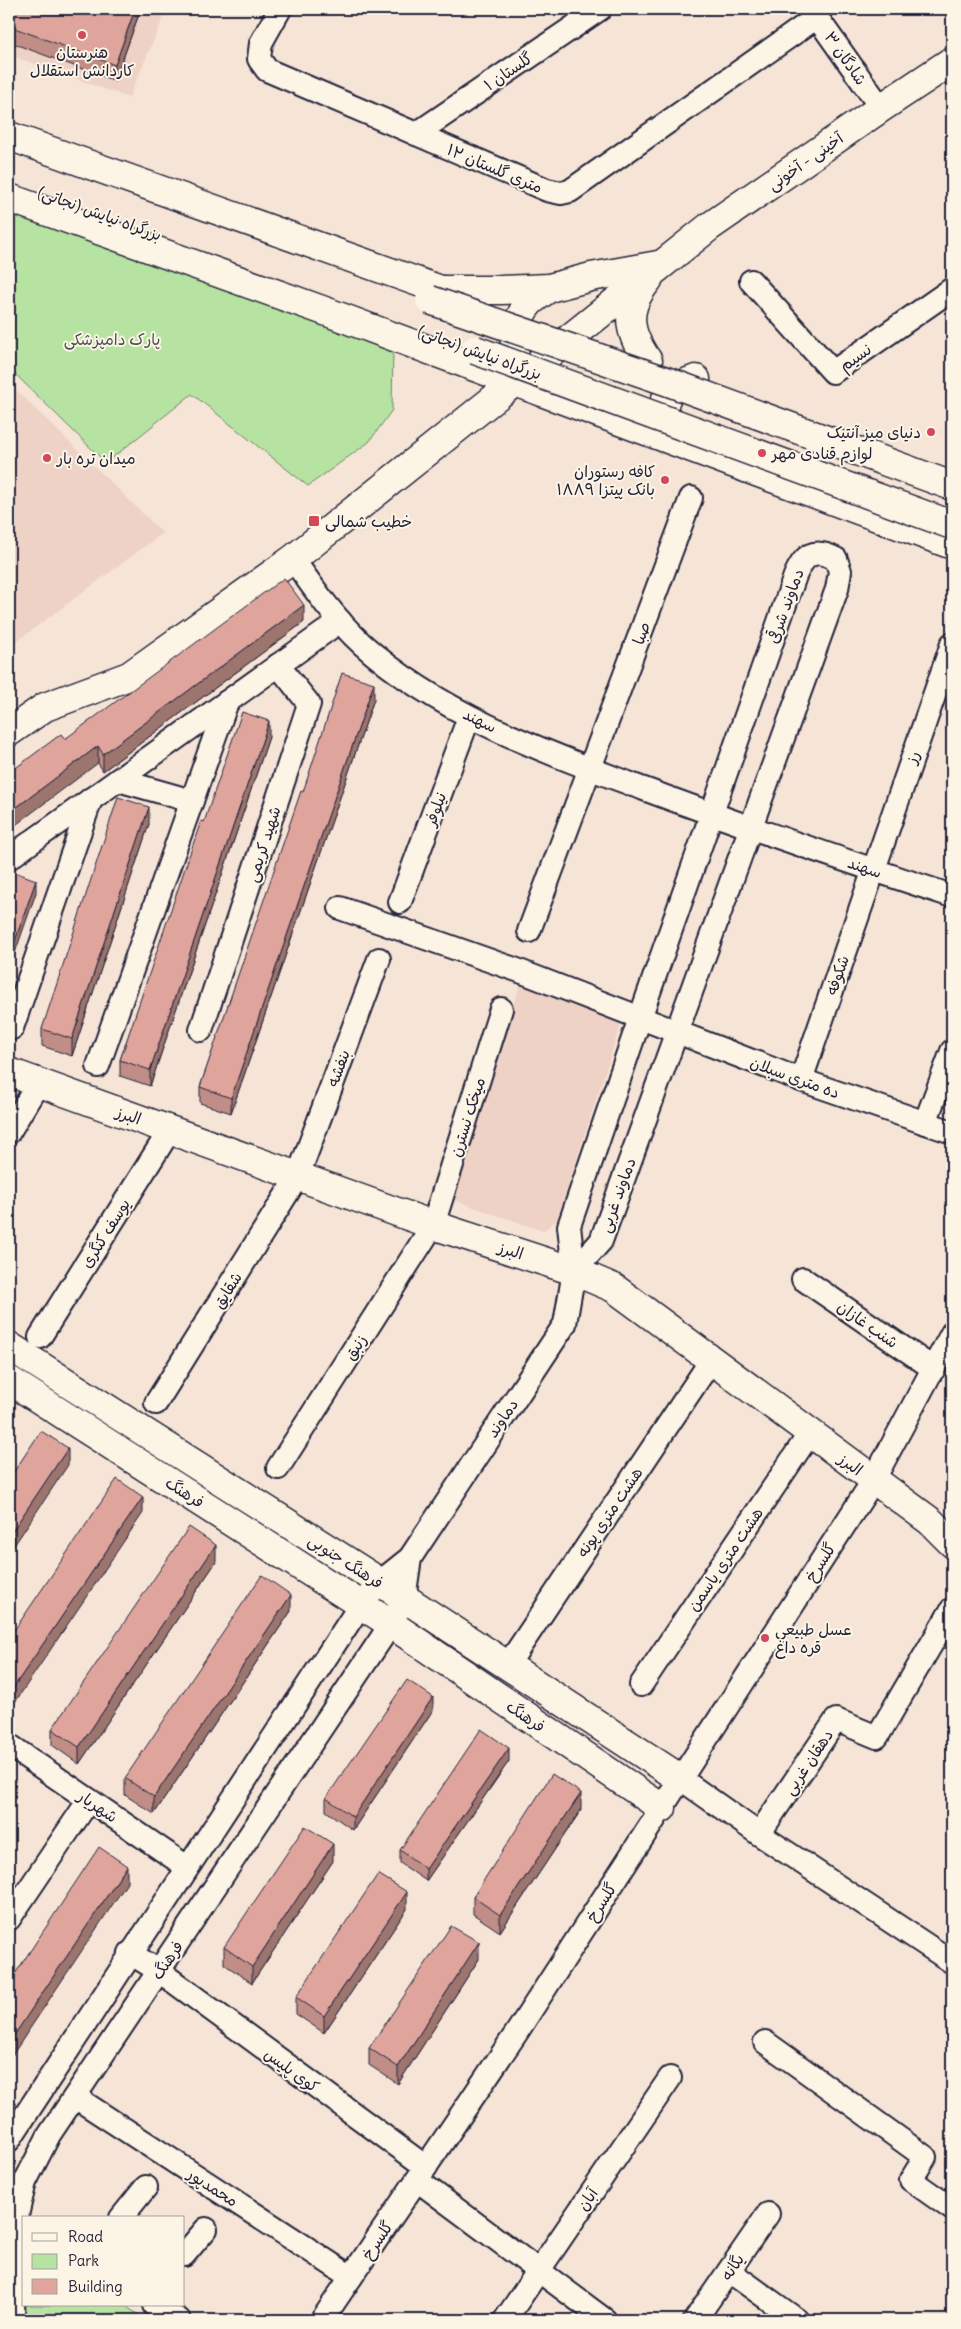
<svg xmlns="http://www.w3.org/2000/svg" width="961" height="2329" font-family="Delius,'Playpen Sans Arabic',sans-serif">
<rect width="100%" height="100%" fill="#f6e5d7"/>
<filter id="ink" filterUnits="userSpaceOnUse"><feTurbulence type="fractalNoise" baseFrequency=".02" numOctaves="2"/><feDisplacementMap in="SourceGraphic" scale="10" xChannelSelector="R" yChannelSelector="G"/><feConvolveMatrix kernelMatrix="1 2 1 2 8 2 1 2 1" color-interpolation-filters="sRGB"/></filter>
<g filter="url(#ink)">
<!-- built -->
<g fill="#efd2c6">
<path d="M9 9H153L164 16 129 98 9 55Z"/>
<path d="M9 383 163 533 9 647Z"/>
<path d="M520 985 622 1021 557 1220 543 1231 456 1201 449 1190Z"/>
</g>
<!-- green -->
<g fill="#b6e3a1" stroke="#6c826e">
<path d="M9 212 393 350 392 410 369 442 308 486 192 394 106 463 9 368Z"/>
<path d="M26 2305H124L146 2320H26Z"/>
</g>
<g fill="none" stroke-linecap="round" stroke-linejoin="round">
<!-- minor casing -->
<g stroke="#22223b" stroke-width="26">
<g id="minor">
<path d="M280 9 261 43 259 59 267 70 547 190 561 193 570 191 817 17"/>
<path d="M811 9 881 108"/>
<path d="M416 134 600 9"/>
<path d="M751 281 833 372 952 289"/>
<path d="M293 559C314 589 335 619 362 644 441 715 546 752 644 789 746 827 849 862 952 896"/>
<path d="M118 780 192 801"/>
<path d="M9 858 340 621"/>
<path d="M400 902 469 717"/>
<path d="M340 908 517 970 801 1080 952 1132"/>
<path d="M529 931 691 498"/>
<path d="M12 1028 91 799"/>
<path d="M201 1030 309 704 278 665"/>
<path d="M98 1066 227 702"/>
<path d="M801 1080 952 644"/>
<path d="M925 1123 952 1051"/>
<path d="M9 1132 39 1082"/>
<path d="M803 1279 934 1369"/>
<path d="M40 1337 170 1130"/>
<path d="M156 1403 298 1176 379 959"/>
<path d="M278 1468 433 1225 501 1009"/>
<path d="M507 1666 712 1359"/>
<path d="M641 1685 810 1433"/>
<path d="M9 1745 187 1867"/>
<path d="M681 1779 759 1834 836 1720 877 1737 952 1609"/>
<path d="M759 1834 952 1962"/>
<path d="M9 1919 89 1800"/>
<path d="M130 1953 159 1971 426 2167"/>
<path d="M765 2042 925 2157 911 2180 952 2209"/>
<path d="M75 2097 351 2277"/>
<path d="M9 2140 361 1604 380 1582 410 1558 565 1324 574 1271 569 1226 640 1018 795 576C804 555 813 547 836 559L840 571 837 589 601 1241 574 1271"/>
<path d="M417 2180 605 2320"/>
<path d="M121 2218 146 2187"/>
<path d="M184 2255 206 2229"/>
<path d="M729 2271 797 2320"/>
<path d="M154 2305 179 2320"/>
<path d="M13 2320 14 2228 25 2182 49 2135 391 1624 404 1599 410 1558"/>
<path d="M322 2320 517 2032 873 1481 952 1333"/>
<path d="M505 2320 670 2078"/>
<path d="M695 2320 768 2214"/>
</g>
</g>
<!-- major casing -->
<g stroke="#22223b" stroke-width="31">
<g id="major">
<path d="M441 290H501L549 288 591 277 658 265"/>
<path d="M648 361C627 331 624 309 648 280"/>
<path d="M515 381C514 355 511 322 530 302 536 297 543 292 549 288"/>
<path d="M9 732 45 707 129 676 293 559 709 227 881 108 952 61"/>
<path d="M9 1072 433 1225 574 1271 614 1288 930 1521 952 1543"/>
<path d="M9 1346 380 1582 681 1779"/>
<path d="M9 1380 391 1624 662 1808"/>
</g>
</g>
<!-- highway casing -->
<g stroke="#22223b" stroke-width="31">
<g id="highway">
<path d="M9 136 466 299"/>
<path d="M9 198 322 310 952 545"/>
<path d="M678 438C655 407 660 391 696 379"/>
</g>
</g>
<!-- minor -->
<use href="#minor" stroke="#fcf5e5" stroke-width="22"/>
<!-- major -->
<use href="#major" stroke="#fcf5e5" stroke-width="28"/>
<!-- highway -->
<use href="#highway" stroke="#fcf5e5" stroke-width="28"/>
<!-- highway-bridge casing -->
<g stroke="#22223b" stroke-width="31" stroke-linecap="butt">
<g id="highway-bridge">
<path d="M430 300 666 381 952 486"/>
<path d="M475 350 952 525"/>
</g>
</g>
<!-- highway-bridge -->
<use href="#highway-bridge" stroke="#fcf5e5" stroke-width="28"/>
</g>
<!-- wall -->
<g fill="#c08e87" stroke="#22223b">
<path d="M9 9H140V11L115 81 9 42Z"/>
<path d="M304 622 103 771 98 763 65 739Z"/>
<path d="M374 699 231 1113 200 1103V1087L303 792Z"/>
<path d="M269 737 150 1086 120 1076V1060L204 822Z"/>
<path d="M149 824 72 1056 42 1046V1029Z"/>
<path d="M216 1562 79 1764 52 1745V1729Z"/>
<path d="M291 1611 154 1814 125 1795V1778Z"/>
<path d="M433 1710 353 1830 326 1811V1798Z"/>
<path d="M509 1761 426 1881 400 1863V1850Z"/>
<path d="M581 1810 500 1932 473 1914V1897Z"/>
<path d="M333 1861 252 1983 224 1964V1947Z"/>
<path d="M407 1909 324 2033 296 2014V1997Z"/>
<path d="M479 1959 398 2084 369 2065V2048Z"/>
</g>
<!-- shaded-wall -->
<g fill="#9c746e" stroke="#22223b">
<path d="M135 9H140V11L115 81V65Z"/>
<path d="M304 605V622L103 771V754Z"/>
<path d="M374 683V699L231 1113V1098Z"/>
<path d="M269 721V737L150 1086V1070Z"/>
<path d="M98 746V763L9 830V813Z"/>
<path d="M149 807V824L72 1056V1039Z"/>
<path d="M36 880V893L9 970V958Z"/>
<path d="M68 1448V1465L9 1553V1536Z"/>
<path d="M143 1497V1513L9 1711V1694Z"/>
<path d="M216 1545V1562L79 1764V1747Z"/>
<path d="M291 1595V1611L154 1814V1797Z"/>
<path d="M433 1697V1710L353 1830V1817Z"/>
<path d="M509 1748V1761L426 1881V1869Z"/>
<path d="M581 1793V1810L500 1932V1915Z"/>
<path d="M333 1844V1861L252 1983V1967Z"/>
<path d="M127 1866V1883L9 2060V2043Z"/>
<path d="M407 1892V1909L324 2033V2016Z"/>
<path d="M479 1942V1959L398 2084V2067Z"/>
</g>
<!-- building -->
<g fill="#dfa59d" stroke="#22223b">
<path d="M9 9H135L115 65 9 26Z"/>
<path d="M284 578 304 605 103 754 98 746 9 813V773L61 734 65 739Z"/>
<path d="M342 673 374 683 231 1098 200 1087 301 791 303 792Z"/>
<path d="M242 712 269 721 150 1070 120 1060 201 821 204 822Z"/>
<path d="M118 797 149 807 72 1039 42 1029Z"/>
<path d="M9 870 36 880 9 958Z"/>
<path d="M41 1431 68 1448 9 1536V1479Z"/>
<path d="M117 1479 143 1497 9 1694V1638Z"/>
<path d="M189 1527 216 1545 79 1747 52 1729Z"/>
<path d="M262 1575 291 1595 154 1797 125 1778Z"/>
<path d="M407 1680 433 1697 353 1817 326 1798Z"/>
<path d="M481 1729 509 1748 426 1869 400 1850Z"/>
<path d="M552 1774 581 1793 500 1915 473 1897Z"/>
<path d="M305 1826 333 1844 252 1967 224 1947Z"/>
<path d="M99 1847 127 1866 9 2043V1983Z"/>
<path d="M378 1874 407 1892 324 2016 296 1997Z"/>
<path d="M451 1926 479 1942 398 2067 369 2048Z"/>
</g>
</g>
<!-- markers -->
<g fill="#d1495b" stroke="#fcf5e5" stroke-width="2">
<circle cx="82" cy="35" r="5"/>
<circle cx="931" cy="432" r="5"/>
<circle cx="762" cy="453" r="5"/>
<circle cx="47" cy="458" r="5"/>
<circle cx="665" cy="480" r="5"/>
<rect x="308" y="515" width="12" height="12" rx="2.5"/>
<circle cx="765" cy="1638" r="5"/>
</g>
<g text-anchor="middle" stroke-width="4" stroke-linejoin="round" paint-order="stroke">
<!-- poi labels -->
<g font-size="16" fill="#22223b" stroke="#fcf5e5" text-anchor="start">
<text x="82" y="58" text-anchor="middle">هنرستان<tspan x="82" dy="18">کاردانش استقلال</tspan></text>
<text x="921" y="438" text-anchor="end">دنیای میز آنتیک</text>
<text x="772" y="459">لوازم قنادی مهر</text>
<text x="57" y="464">میدان تره بار</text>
<text x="655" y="477" text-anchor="end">کافه رستوران<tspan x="655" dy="18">بانک پیتزا ۱۸۸۹</tspan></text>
<text x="325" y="527">خطیب شمالی</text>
<text x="775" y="1635">عسل طبیعی<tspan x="775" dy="18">قره داغ</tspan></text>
</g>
<!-- street labels -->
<g font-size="16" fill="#22223b" stroke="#fcf5e5">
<text transform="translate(846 58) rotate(55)" y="6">شادگان ۳</text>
<text transform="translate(508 71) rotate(-34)" y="6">گلستان ۱</text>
<text transform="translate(805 161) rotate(-35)" y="6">آخینی - آخونی</text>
<text transform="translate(495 168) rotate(23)" y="6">۱۲ متری گلستان</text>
<text transform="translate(100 213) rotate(20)" y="6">بزرگراه نیایش (نجاتی)</text>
<text transform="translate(480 352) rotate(20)" y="6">بزرگراه نیایش (نجاتی)</text>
<text transform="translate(855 357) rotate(-35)" y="6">نسیم</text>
<text transform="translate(785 606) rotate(-70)" y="6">دماوند شرقی</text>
<text transform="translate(641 633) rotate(-70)" y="6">صبا</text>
<text transform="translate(480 720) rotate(26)" y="6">سهند</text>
<text transform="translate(912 757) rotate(-70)" y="6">رز</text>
<text transform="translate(435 809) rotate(-70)" y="6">نیلوفر</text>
<text transform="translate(263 844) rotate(-72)" y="6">شهید کریمی</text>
<text transform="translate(865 867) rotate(19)" y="6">سهند</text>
<text transform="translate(837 975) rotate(-71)" y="6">شکوفه</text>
<text transform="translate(338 1068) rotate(-70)" y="6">بنفشه</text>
<text transform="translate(795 1077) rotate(20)" y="6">ده متری سبلان</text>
<text transform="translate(129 1115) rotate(20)" y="6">البرز</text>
<text transform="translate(467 1117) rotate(-72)" y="6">میخک نسترن</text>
<text transform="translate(617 1195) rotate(-70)" y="6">دماوند غربی</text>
<text transform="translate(105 1233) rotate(-58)" y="6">یوسف کنگری</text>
<text transform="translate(511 1250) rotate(18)" y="6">البرز</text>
<text transform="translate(227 1290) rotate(-58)" y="6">شقایق</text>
<text transform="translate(868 1324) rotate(35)" y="6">شنب غازان</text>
<text transform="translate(355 1347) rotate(-57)" y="6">زنبق</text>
<text transform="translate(502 1418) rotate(-56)" y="6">دماوند</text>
<text transform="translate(851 1464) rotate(37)" y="6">البرز</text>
<text transform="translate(185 1492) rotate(33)" y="6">فرهنگ</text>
<text transform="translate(609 1512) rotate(-56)" y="6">هشت متری پونه</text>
<text transform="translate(725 1559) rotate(-56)" y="6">هشت متری یاسمن</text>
<text transform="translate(346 1561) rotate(33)" y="6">فرهنگ جنوبی</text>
<text transform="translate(820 1562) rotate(-57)" y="6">گلسرخ</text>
<text transform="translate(526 1716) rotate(34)" y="6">فرهنگ</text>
<text transform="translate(808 1762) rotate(-56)" y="6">دهقان غربی</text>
<text transform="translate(98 1806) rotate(34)" y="6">شهریار</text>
<text transform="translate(601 1902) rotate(-57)" y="6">گلسرخ</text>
<text transform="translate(167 1960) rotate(-56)" y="6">فرهنگ</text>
<text transform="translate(292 2070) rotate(36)" y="6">کوی پلیس</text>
<text transform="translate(213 2187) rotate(33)" y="6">محمدپور</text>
<text transform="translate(587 2199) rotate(-56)" y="6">آبان</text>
<text transform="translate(377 2240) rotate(-56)" y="6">گلسرخ</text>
<text transform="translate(732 2267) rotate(-56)" y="6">یگانه</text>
</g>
<!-- park labels -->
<g font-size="16" fill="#475254" stroke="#fcf5e5">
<text x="112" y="345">پارک دامپزشکی</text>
</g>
</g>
<!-- margin -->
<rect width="961" height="2329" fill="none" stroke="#fcf5e5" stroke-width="30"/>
<rect x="15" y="15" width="931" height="2299" fill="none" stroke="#22223b" stroke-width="2" filter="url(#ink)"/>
<!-- legend -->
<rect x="22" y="2216" width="162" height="90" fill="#fcf5e5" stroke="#a5a1a1"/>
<rect x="32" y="2233" width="25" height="8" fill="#fcf5e5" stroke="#a5a1a1"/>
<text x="68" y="2242" font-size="15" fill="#22223b">Road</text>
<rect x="32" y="2254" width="25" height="15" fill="#b6e3a1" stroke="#a5a1a1"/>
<text x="68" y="2266" font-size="15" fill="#22223b">Park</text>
<rect x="32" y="2279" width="25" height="15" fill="#dfa59d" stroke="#a5a1a1"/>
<text x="68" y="2292" font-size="15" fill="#22223b">Building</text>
</svg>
